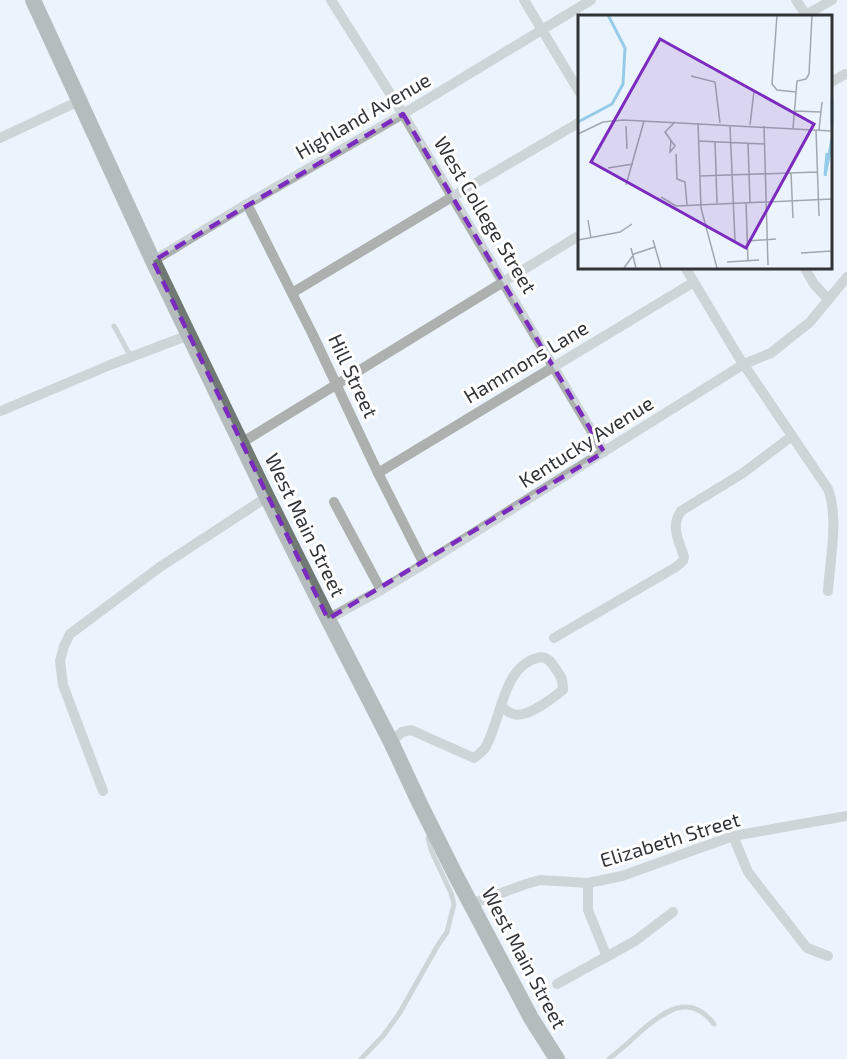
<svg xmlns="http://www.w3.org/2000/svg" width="847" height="1059" font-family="'Exo 2',sans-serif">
<rect width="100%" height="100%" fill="#ebf4fc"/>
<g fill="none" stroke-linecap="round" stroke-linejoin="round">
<!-- lane -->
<g stroke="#acb0ae" stroke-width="5">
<path d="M114 326 131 357"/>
<path d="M361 1059 383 1036 399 1014 438 945 447 932 454 904 451 893 431 850 428 838 431 834"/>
<path d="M609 1059C620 1050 631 1041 641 1031 665 1011 690 992 714 1024"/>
</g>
<!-- street -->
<g stroke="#acb0ae" stroke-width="10">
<path d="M331 0 403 114 604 452"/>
<path d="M524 0 580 93"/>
<path d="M796 0 806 15"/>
<path d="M804 16 832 0"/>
<path d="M830 83 845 74"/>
<path d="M0 138 79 101"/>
<path d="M247 204 312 333 378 473 424 564"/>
<path d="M153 261 247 204 403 114 591 0"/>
<path d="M685 267 738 356 828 489C839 518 830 560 828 591"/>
<path d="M804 267 814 284 828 299"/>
<path d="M292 293 452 197 580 122"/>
<path d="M1 411 110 365 189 335"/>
<path d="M241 443 580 235"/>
<path d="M378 473 694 282"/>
<path d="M334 502 381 590"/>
<path d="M328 619 381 590 424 564 744 364 771 353 810 322 847 277"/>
<path d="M554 638 676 567 683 561 684 557C679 540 670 527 681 511L743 473 792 436"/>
<path d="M391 742 402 732 411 730 474 758C478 755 482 752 485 748 501 722 502 667 537 658 544 656 549 659 553 665 560 675 563 678 563 690 552 698 527 719 513 714 509 713 505 709 501 707"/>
<path d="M103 791 63 685 60 661 64 646 70 634 160 567 267 497"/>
<path d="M733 836 748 872 807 948 828 956"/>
<path d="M588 883V910L607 957"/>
<path d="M471 904 526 884 540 880 588 883 622 876 733 836 847 816"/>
<path d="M557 984 635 941 673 912"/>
</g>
<!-- primary -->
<path stroke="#717974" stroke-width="16" d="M33 0 153 261 267 497 328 619 391 742 420 804 456 876 531 1018 557 1059"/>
</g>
<!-- marked area -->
<path d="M0 0H847V1059H0ZM403 114 604 452 328 619 153 261Z" fill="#ebf4fc" fill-opacity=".55" fill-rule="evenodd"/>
<path fill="none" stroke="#7b2cbf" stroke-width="4.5" stroke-dasharray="12 8" stroke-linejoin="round" d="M403 114 604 452 328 619 153 261Z"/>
<g text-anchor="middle" stroke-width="6" stroke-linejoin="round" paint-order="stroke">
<!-- street labels -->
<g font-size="20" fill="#313437" stroke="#fff">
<text transform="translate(363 116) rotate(-30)" y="7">Highland Avenue</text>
<text transform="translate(485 215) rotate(59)" y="7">West College Street</text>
<text transform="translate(526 362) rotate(-31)" y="7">Hammons Lane</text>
<text transform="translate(353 376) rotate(65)" y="7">Hill Street</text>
<text transform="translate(586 442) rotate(-32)" y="7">Kentucky Avenue</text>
<text transform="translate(305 525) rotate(64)" y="7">West Main Street</text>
<text transform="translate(670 840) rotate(-17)" y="7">Elizabeth Street</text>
<text transform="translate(524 958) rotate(62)" y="7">West Main Street</text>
</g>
</g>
<!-- overview -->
<g transform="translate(578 15)">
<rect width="254" height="254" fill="#ebf4fc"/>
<path fill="none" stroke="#95cbe9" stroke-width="3" d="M254 84V110M0 107 34 89 45 69 47 33 30 0M249 138 247 160 252 137M247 161 254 124"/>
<path fill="none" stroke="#a1a7ad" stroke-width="1.5" d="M199 0 194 69 199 75 218 77M113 61 137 67 142 108M217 96 243 97M120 108 123 193 139 253M172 110 176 76M48 111 49 134M152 111 157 227M186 111 190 250M215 113 219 66 228 64 231 59 234 0M238 115 241 201M241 115 244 87M0 119 25 107 45 105 254 116M93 125 92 137 97 131 87 117 97 107M120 126 187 129M137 126 139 188M170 128 172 187M98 139 99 164 107 167 109 190M30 153 55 149M213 158 215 203M122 161 239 157M48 170 66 106M83 182 98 191 254 184M168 187 170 246M10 205 13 223M0 225 42 217 54 209M75 225 83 253M169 226 198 224M53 233 58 253M223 238 254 236M149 247 181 245M46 253 56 239 77 232"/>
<path fill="#7b2cbf" fill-opacity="0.15" stroke="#7b2cbf" stroke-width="3" d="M82 24 236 109 168 233 13 147Z"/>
<rect width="254" height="254" fill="none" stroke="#313437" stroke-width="3"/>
</g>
</svg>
